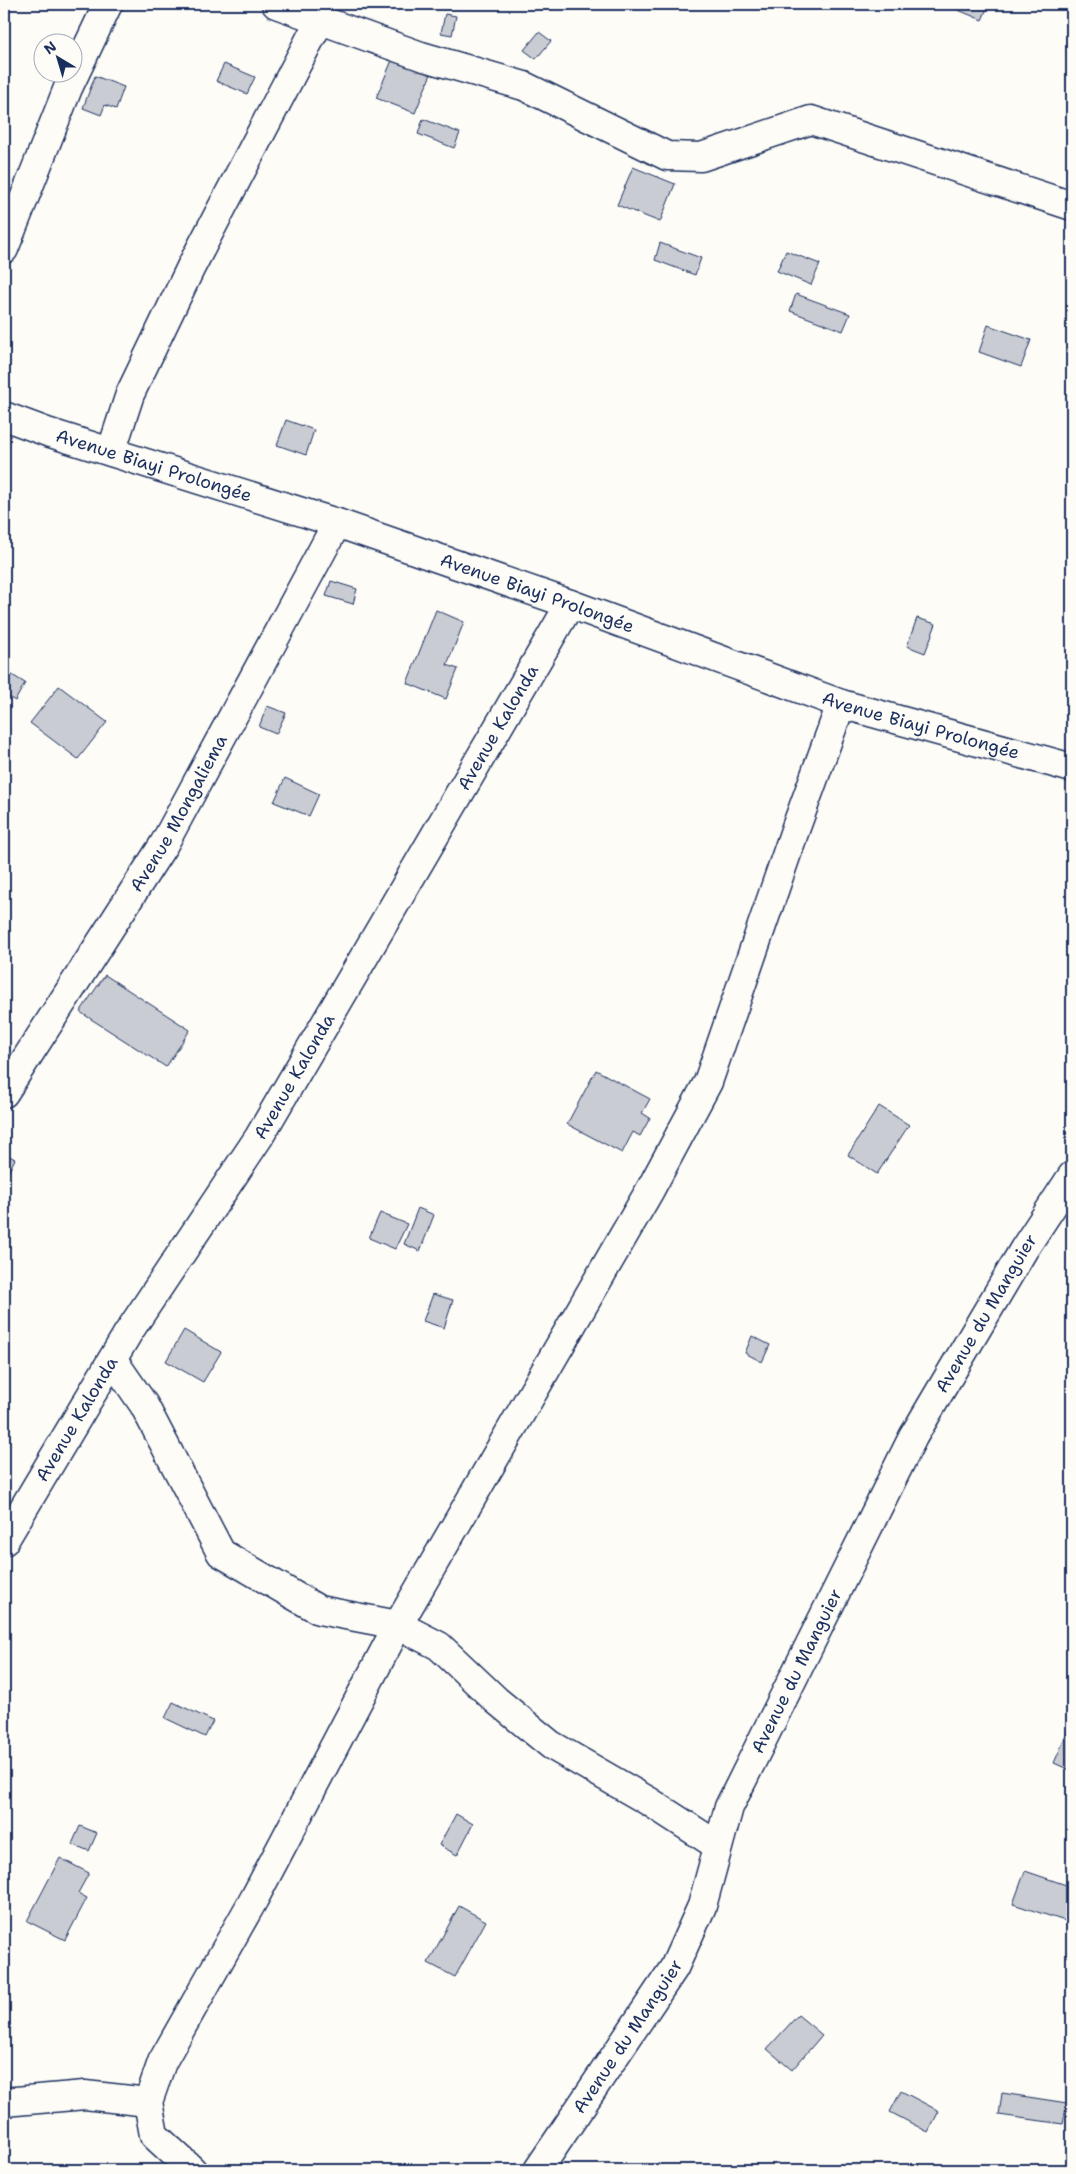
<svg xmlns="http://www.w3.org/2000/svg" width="1076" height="2174" font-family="'Shantell Sans',sans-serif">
<rect width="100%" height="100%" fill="#fdfcf7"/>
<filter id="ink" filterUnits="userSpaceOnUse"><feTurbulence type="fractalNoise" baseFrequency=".02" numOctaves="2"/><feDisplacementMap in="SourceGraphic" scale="10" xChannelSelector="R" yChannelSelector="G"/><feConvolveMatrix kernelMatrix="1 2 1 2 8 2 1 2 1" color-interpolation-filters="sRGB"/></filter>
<g filter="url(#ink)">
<!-- building -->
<g fill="#c9ccd3" stroke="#1b2f5e">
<path d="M944 4H989L982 20Z"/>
<path d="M445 14 456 16 452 35 441 33Z"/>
<path d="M539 32 551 41 536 59 524 50Z"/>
<path d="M393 58 431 74 415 113 376 98Z"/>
<path d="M224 64 255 77 247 94 216 81Z"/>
<path d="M95 76 124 87 116 109 105 105 101 115 83 108Z"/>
<path d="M423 119 460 133 454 148 418 134Z"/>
<path d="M633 167 675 184 660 222 617 205Z"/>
<path d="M660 243 701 258 695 275 655 260Z"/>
<path d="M786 251 820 264 811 285 777 271Z"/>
<path d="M796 294 850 314 843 331 790 311Z"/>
<path d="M988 325 1031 340 1021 367 979 352Z"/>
<path d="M286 420 314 430 306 455 277 445Z"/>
<path d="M331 581 357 589 353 604 326 596Z"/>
<path d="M436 610 464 622 447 665 458 669 446 699 407 683Z"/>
<path d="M917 618 936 624 925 653 907 646Z"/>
<path d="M9 673 25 683 15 701 4 694V682Z"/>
<path d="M59 686 107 722 78 759 30 723Z"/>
<path d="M267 706 286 713 276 734 259 727Z"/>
<path d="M285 778 319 794 309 816 274 802Z"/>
<path d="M105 975 190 1030 166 1067 80 1012Z"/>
<path d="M596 1070 650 1099 642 1113 650 1118 640 1136 633 1132 622 1153 567 1124Z"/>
<path d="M879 1106 909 1125 877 1174 848 1155Z"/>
<path d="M4 1153 15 1159 7 1175 4 1174Z"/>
<path d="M418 1208 434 1215 420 1251 404 1244Z"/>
<path d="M380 1213 407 1224 395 1249 369 1238Z"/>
<path d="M433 1294 453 1300 444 1328 423 1321Z"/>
<path d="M184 1330 221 1352 203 1382 166 1361Z"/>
<path d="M752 1336 770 1345 762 1362 745 1353Z"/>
<path d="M173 1702 213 1721 205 1737 165 1718Z"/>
<path d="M1072 1722V1771L1054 1763Z"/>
<path d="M456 1814 473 1824 457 1855 439 1845Z"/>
<path d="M80 1826 97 1833 89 1851 72 1844Z"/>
<path d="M60 1858 89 1873 78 1893 87 1898 65 1940 27 1921Z"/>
<path d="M1025 1871 1072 1887V1908L1068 1922 1013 1904Z"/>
<path d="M459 1906 486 1921 455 1977 428 1963Z"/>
<path d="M798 2015 822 2035 792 2070 767 2049Z"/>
<path d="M901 2091 939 2111 928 2132 890 2112Z"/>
<path d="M1002 2093 1067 2103 1063 2124 999 2115Z"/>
</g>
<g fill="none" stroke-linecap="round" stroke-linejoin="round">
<!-- minor casing -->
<g stroke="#1b2f5e" stroke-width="31">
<g id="minor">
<path d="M276 4 421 56 524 86 667 156 701 157 811 120 1072 206"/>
<path d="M4 249 68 88 108 4"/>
<path id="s1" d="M4 416 47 432 337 523 570 604 841 704 1072 768"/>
<path d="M111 452 130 394 191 267 320 20"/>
<path id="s2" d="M4 1093 164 844 337 523"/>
<path d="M113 1360 144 1405 221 1553 319 1610 398 1625 439 1646 496 1700 551 1745 650 1802 718 1846"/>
<path id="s3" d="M4 1541 128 1333 259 1137 570 604"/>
<path d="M4 2102 85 2095 148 2102"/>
<path d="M192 2170 154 2135 148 2102 162 2062 254 1899 398 1625 650 1190 708 1082 795 830 841 704"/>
<path id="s4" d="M538 2170 674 1968 702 1906 729 1807 913 1437 1024 1249 1072 1176"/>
</g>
</g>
<!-- minor -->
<use href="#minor" stroke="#fdfcf7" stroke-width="28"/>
</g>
</g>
<g text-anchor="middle" stroke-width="5" stroke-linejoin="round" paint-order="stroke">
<!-- street labels -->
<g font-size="18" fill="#1b2f5e" stroke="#fdfcf7">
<text dy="6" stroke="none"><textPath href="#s1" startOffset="158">Avenue Biayi Prolongée</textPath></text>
<text dy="6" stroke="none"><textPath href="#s1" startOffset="562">Avenue Biayi Prolongée</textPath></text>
<text dy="6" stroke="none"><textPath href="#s1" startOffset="968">Avenue Biayi Prolongée</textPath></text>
<text dy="6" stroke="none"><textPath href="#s3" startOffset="952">Avenue Kalonda</textPath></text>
<text dy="6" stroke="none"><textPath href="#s2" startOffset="330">Avenue Mongaliema</textPath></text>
<text dy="6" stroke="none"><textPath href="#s3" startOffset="548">Avenue Kalonda</textPath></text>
<text dy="6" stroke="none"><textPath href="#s4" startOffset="971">Avenue du Manguier</textPath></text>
<text dy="6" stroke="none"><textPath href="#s3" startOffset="142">Avenue Kalonda</textPath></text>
<text dy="6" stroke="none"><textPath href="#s4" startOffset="566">Avenue du Manguier</textPath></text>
<text dy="6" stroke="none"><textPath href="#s4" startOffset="161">Avenue du Manguier</textPath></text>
</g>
</g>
<!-- margin -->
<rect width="1076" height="2174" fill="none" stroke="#fdfcf7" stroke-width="20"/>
<rect x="10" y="10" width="1056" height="2154" fill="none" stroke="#1b2f5e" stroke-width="2" filter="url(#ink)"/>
<!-- north arrow -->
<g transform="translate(58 58) rotate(322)"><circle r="24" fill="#fdfcf7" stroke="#a3aaba"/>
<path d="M0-4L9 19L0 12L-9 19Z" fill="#1b2f5e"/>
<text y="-8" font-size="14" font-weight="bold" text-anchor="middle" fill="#1b2f5e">N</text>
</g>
</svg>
